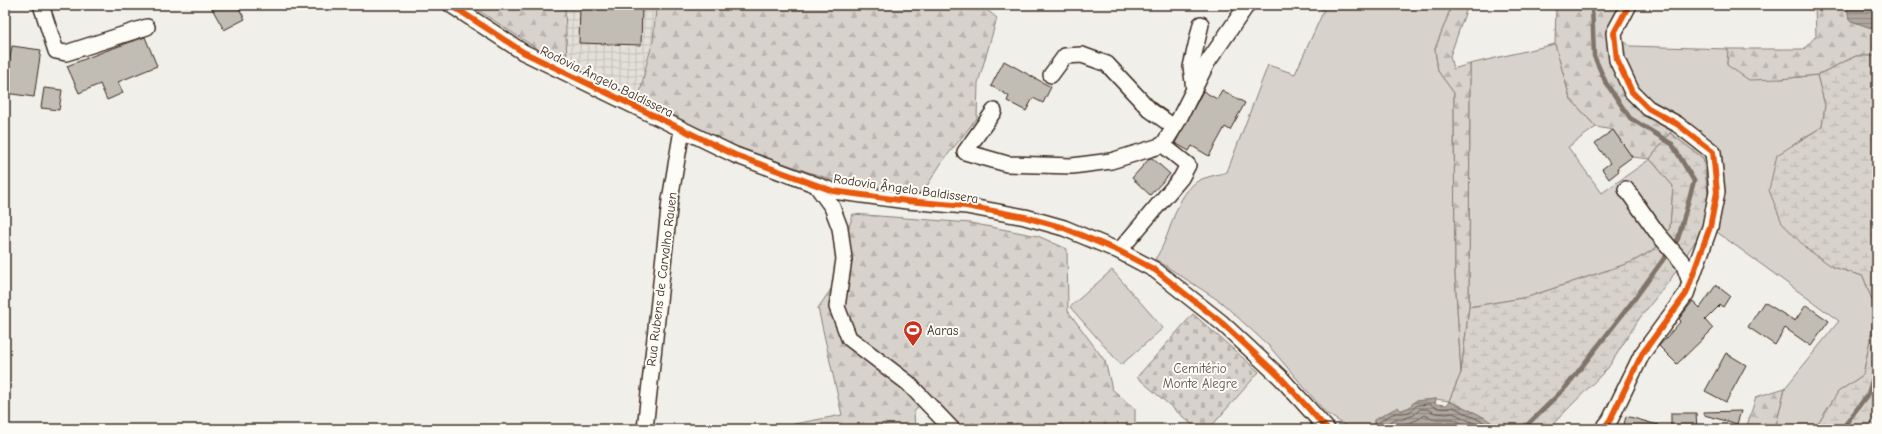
<svg xmlns="http://www.w3.org/2000/svg" width="1882" height="434" font-family="'Comic Neue',sans-serif">
<defs>
<pattern id="industrial-grid" width="8" height="8" patternUnits="userSpaceOnUse"><rect width="8" height="8" fill="#e3e0da"/><path d="M0 4h8M4 0v8" fill="none" stroke="#c4c0bb"/></pattern>
<pattern id="forest-firs" width="22" height="20" patternUnits="userSpaceOnUse"><rect width="22" height="20" fill="#d7d2cc"/><path d="M5 1l3.5 6h-7zM16 11l3.5 6h-7z" fill="#b9b4af"/></pattern>
<pattern id="wetland-marsh" width="20" height="14" patternUnits="userSpaceOnUse"><rect width="20" height="14" fill="#d7d2cc"/><path d="M1 5h8M5 5V1M11 12h8M15 12V8" fill="none" stroke="#b9b4af"/></pattern>
<pattern id="cemetery-stones" width="16" height="16" patternUnits="userSpaceOnUse"><rect width="16" height="16" fill="#d7d2cc"/><path d="M2 7V4a2 2 0 0 1 4 0v3zM10 15v-3a2 2 0 0 1 4 0v3z" fill="#b9b4af"/></pattern>
<pattern id="water-rules" width="6" height="5" patternUnits="userSpaceOnUse"><rect width="6" height="5" fill="#aea69f"/><path d="M0 2.5h6" fill="none" stroke="#8f8781"/></pattern>
</defs>
<rect width="100%" height="100%" fill="#f1efea"/>
<filter id="ink" filterUnits="userSpaceOnUse"><feTurbulence type="fractalNoise" baseFrequency=".025" numOctaves="2"/><feDisplacementMap in="SourceGraphic" scale="8" xChannelSelector="R" yChannelSelector="G"/><feConvolveMatrix kernelMatrix="1 2 1 2 8 2 1 2 1" color-interpolation-filters="sRGB"/></filter>
<g filter="url(#ink)">
<!-- industrial -->
<path fill="url(#industrial-grid)" d="M565 5H658L656 8 653 41 646 66 640 93 567 63Z"/>
<!-- grass -->
<g fill="#d7d2cc" stroke="#897e75">
<path d="M1312 5H1452L1435 49 1438 71 1454 93 1455 274 1461 373 1449 401 1436 399 1415 401 1410 407 1374 420V429H1351L1326 413 1269 346 1221 302 1155 259C1171 238 1173 200 1195 183 1202 177 1218 175 1227 172L1268 65 1295 74 1324 10Z"/>
<path d="M1614 33 1630 46 1728 49 1727 65 1781 79 1817 75 1825 105 1822 127 1800 140 1833 267 1863 276 1876 310 1863 375 1838 392 1815 429H1775L1785 388 1839 321 1710 227 1703 225V158L1670 133 1677 124 1632 92Z"/>
<path d="M1555 44 1570 98 1596 127 1568 147 1602 193 1650 159 1673 186 1670 228 1655 249 1632 262 1528 297 1469 307 1470 64Z"/>
<path d="M1112 270 1163 328 1121 365 1070 307Z"/>
</g>
<!-- forest -->
<g fill="url(#forest-firs)" stroke="#897e75">
<path d="M470 5H565L567 63 553 59Z"/>
<path d="M658 5H981L997 18 978 83 977 118 942 162 923 192H910L834 180 808 172 724 142 647 102 640 93 646 66 653 41 656 8Z"/>
<path d="M1452 5H1468L1450 56 1453 69 1470 64 1469 307 1461 373 1455 274 1454 93 1438 71 1435 49Z"/>
<path d="M1556 5H1628L1614 33 1632 92 1677 124 1650 159 1632 157 1613 130 1596 127 1570 98 1555 44Z"/>
<path d="M1815 5H1847L1849 20 1877 30V56H1856L1817 75 1781 79 1749 80 1727 65 1728 49H1804L1816 36Z"/>
<path d="M853 214 970 223 1038 236 1067 249 1068 311 1105 361 1112 389 1135 409V429H960L927 395 914 412 915 429H794V424L842 415 818 308 836 282 840 256Z"/>
<path d="M1785 388 1775 429H1746L1756 397Z"/>
</g>
<!-- wetland -->
<g fill="url(#wetland-marsh)" stroke="#897e75">
<path d="M1856 56H1877V429H1815L1838 392 1863 375 1876 310 1863 276 1833 267 1807 249 1782 223 1769 190 1777 155 1822 127 1825 105 1817 75Z"/>
<path d="M1670 133 1703 158 1708 193 1702 231 1670 280 1639 319 1608 368 1548 429H1496C1493 418 1459 406 1449 401L1461 373 1469 307 1528 297 1632 262 1655 249 1670 228 1673 186 1650 159Z"/>
</g>
<!-- cemetery -->
<path fill="url(#cemetery-stones)" stroke="#897e75" d="M1193 314 1259 372 1209 429H1197L1137 377Z"/>
<!-- water -->
<g fill="url(#water-rules)" stroke="#80746b">
<path d="M1847 5H1877V30L1849 20Z"/>
<path d="M1436 399 1435 404 1447 405 1449 401C1459 406 1493 418 1496 429H1374V420L1398 407 1401 411 1410 407 1415 401Z"/>
</g>
<g fill="none" stroke-linecap="round" stroke-linejoin="round">
<!-- shore -->
<g stroke="#695c52" stroke-width="1">
<path d="M1378 429 1379 422C1383 420 1392 413 1397 413 1407 413 1410 413 1417 405L1430 404C1436 409 1445 410 1453 407L1487 424 1492 429"/>
<path d="M1383 429 1384 425 1396 419H1403L1414 415 1420 409H1427L1435 413 1447 414 1453 413 1486 429"/>
<path d="M1389 429C1397 425 1406 425 1414 421 1418 420 1421 416 1425 415L1434 419H1453L1473 429"/>
</g>
<!-- stream -->
<g stroke="#80746b" stroke-width="4.5">
<path d="M1519 429 1527 425 1566 387 1636 297 1678 239 1694 181 1672 144 1630 118 1606 83 1594 56 1592 5"/>
<path d="M1842 429 1868 394 1877 365"/>
</g>
</g>
<!-- building -->
<g fill="#c1bcb4" stroke="#3b2a1e">
<path d="M210 5H237L245 19 224 30Z"/>
<path d="M580 5H642L641 45 579 43Z"/>
<path d="M145 37 157 66 118 82 123 93 107 100 100 84 79 93 67 66 105 51Z"/>
<path d="M12 46 41 50 34 97 5 93V76H7Z"/>
<path d="M1004 61 1051 87 1043 103 1033 98 1026 111 1007 101 1009 96 991 86Z"/>
<path d="M44 88 62 90 59 110 41 108Z"/>
<path d="M1222 90 1245 103 1230 130 1225 127 1209 156 1192 146 1189 151 1175 143 1203 91 1217 99Z"/>
<path d="M1613 130 1632 157 1617 168 1619 171 1609 179 1602 169 1610 163 1595 143Z"/>
<path d="M1150 158H1152L1170 174 1150 195 1132 178Z"/>
<path d="M1716 285 1730 296 1723 307 1720 305 1705 320 1713 329 1677 364 1659 346 1681 321 1679 319 1688 307 1693 301 1700 308Z"/>
<path d="M1764 302 1795 321 1806 305 1829 321 1811 346 1785 328 1775 345 1748 327Z"/>
<path d="M1726 353 1746 365 1726 402 1705 391Z"/>
<path d="M1741 411 1737 424 1704 415V412Z"/>
<path d="M1671 413H1696L1697 429H1671Z"/>
<path d="M1626 416 1658 425V429H1623Z"/>
</g>
<g fill="none" stroke-linecap="round" stroke-linejoin="round">
<!-- minor casing -->
<g stroke="#3b2a1e" stroke-width="18">
<g id="minor">
<path d="M41 5 56 51 66 53 147 27"/>
<path d="M451 5 523 52 735 155 833 191 907 201 966 206 1025 217 1064 228 1119 251 1155 270 1222 323 1281 378 1327 429"/>
<path d="M1051 75 1065 56 1082 55 1107 64 1150 110 1174 127"/>
<path d="M1194 89 1191 67 1201 24"/>
<path d="M994 111 965 152 1007 164 1072 166 1111 161 1163 145"/>
<path d="M816 185 832 207 840 228 844 259 837 307 849 338 908 383 952 429"/>
<path d="M1626 189 1658 234 1683 263 1690 282"/>
<path d="M1119 251 1181 178 1188 165 1163 145 1178 121 1207 63 1247 5"/>
<path d="M645 429 670 200 682 130"/>
<path d="M1603 429 1610 420 1642 354 1686 294 1710 227 1717 192 1713 152 1677 124 1648 108 1632 92 1617 60 1614 33 1629 5"/>
</g>
</g>
<!-- minor -->
<use href="#minor" stroke="#fdfcf7" stroke-width="15"/>
<!-- cycleway casing -->
<g stroke="#fdfcf7" stroke-width="8">
<g id="cycleway">
<path d="M451 5 523 52 735 155 833 191 907 201 966 206 1025 217 1064 228 1119 251 1155 270 1222 323 1281 378 1327 429"/>
<path d="M1603 429 1610 420 1642 354 1686 294 1710 227 1717 192 1713 152 1677 124 1648 108 1632 92 1617 60 1614 33 1629 5"/>
</g>
</g>
<!-- cycleway -->
<use href="#cycleway" stroke="#e8590c" stroke-width="6"/>
</g>
</g>
<!-- icons -->
<defs>
<g id="stadium-pin" transform="scale(1)"><path d="M0 17L-7.5 6A9.5 9.5 0 1 1 7.5 6Z" fill="#c8321e" stroke="#fdfcf7"/><path d="M0-5a6.5 5 0 1 0 0 10a6.5 5 0 1 0 0-10ZM-3.5-1.8h7v3.6h-7Z" fill="#fff"/></g>
</defs>
<g fill-rule="evenodd">
<use href="#stadium-pin" x="913" y="330"/>
</g>
<g text-anchor="middle" stroke-width="4" stroke-linejoin="round" paint-order="stroke">
<!-- street labels -->
<g font-size="13" fill="#3b2a1e" stroke="#fdfcf7">
<text transform="translate(607 81) rotate(26)" y="5">Rodovia Ângelo Baldissera</text>
<text transform="translate(906 188) rotate(8)" y="5">Rodovia Ângelo Baldissera</text>
<text transform="translate(661 279) rotate(-83)" y="5">Rua Rubens de Carvalho Rauen</text>
</g>
<!-- poi labels -->
<g font-size="13" fill="#3b2a1e" stroke="#fdfcf7" text-anchor="start">
<text x="927" y="335">Aaras</text>
</g>
<!-- park labels -->
<g font-size="13" fill="#62544a" stroke="#fdfcf7">
<text x="1200" y="373">Cemitério<tspan x="1200" dy="15">Monte Alegre</tspan></text>
</g>
</g>
<!-- margin -->
<rect width="1882" height="434" fill="none" stroke="#fdfcf7" stroke-width="20"/>
<rect x="10" y="10" width="1862" height="414" fill="none" stroke="#3b2a1e" stroke-width="1.5" filter="url(#ink)"/>
</svg>
